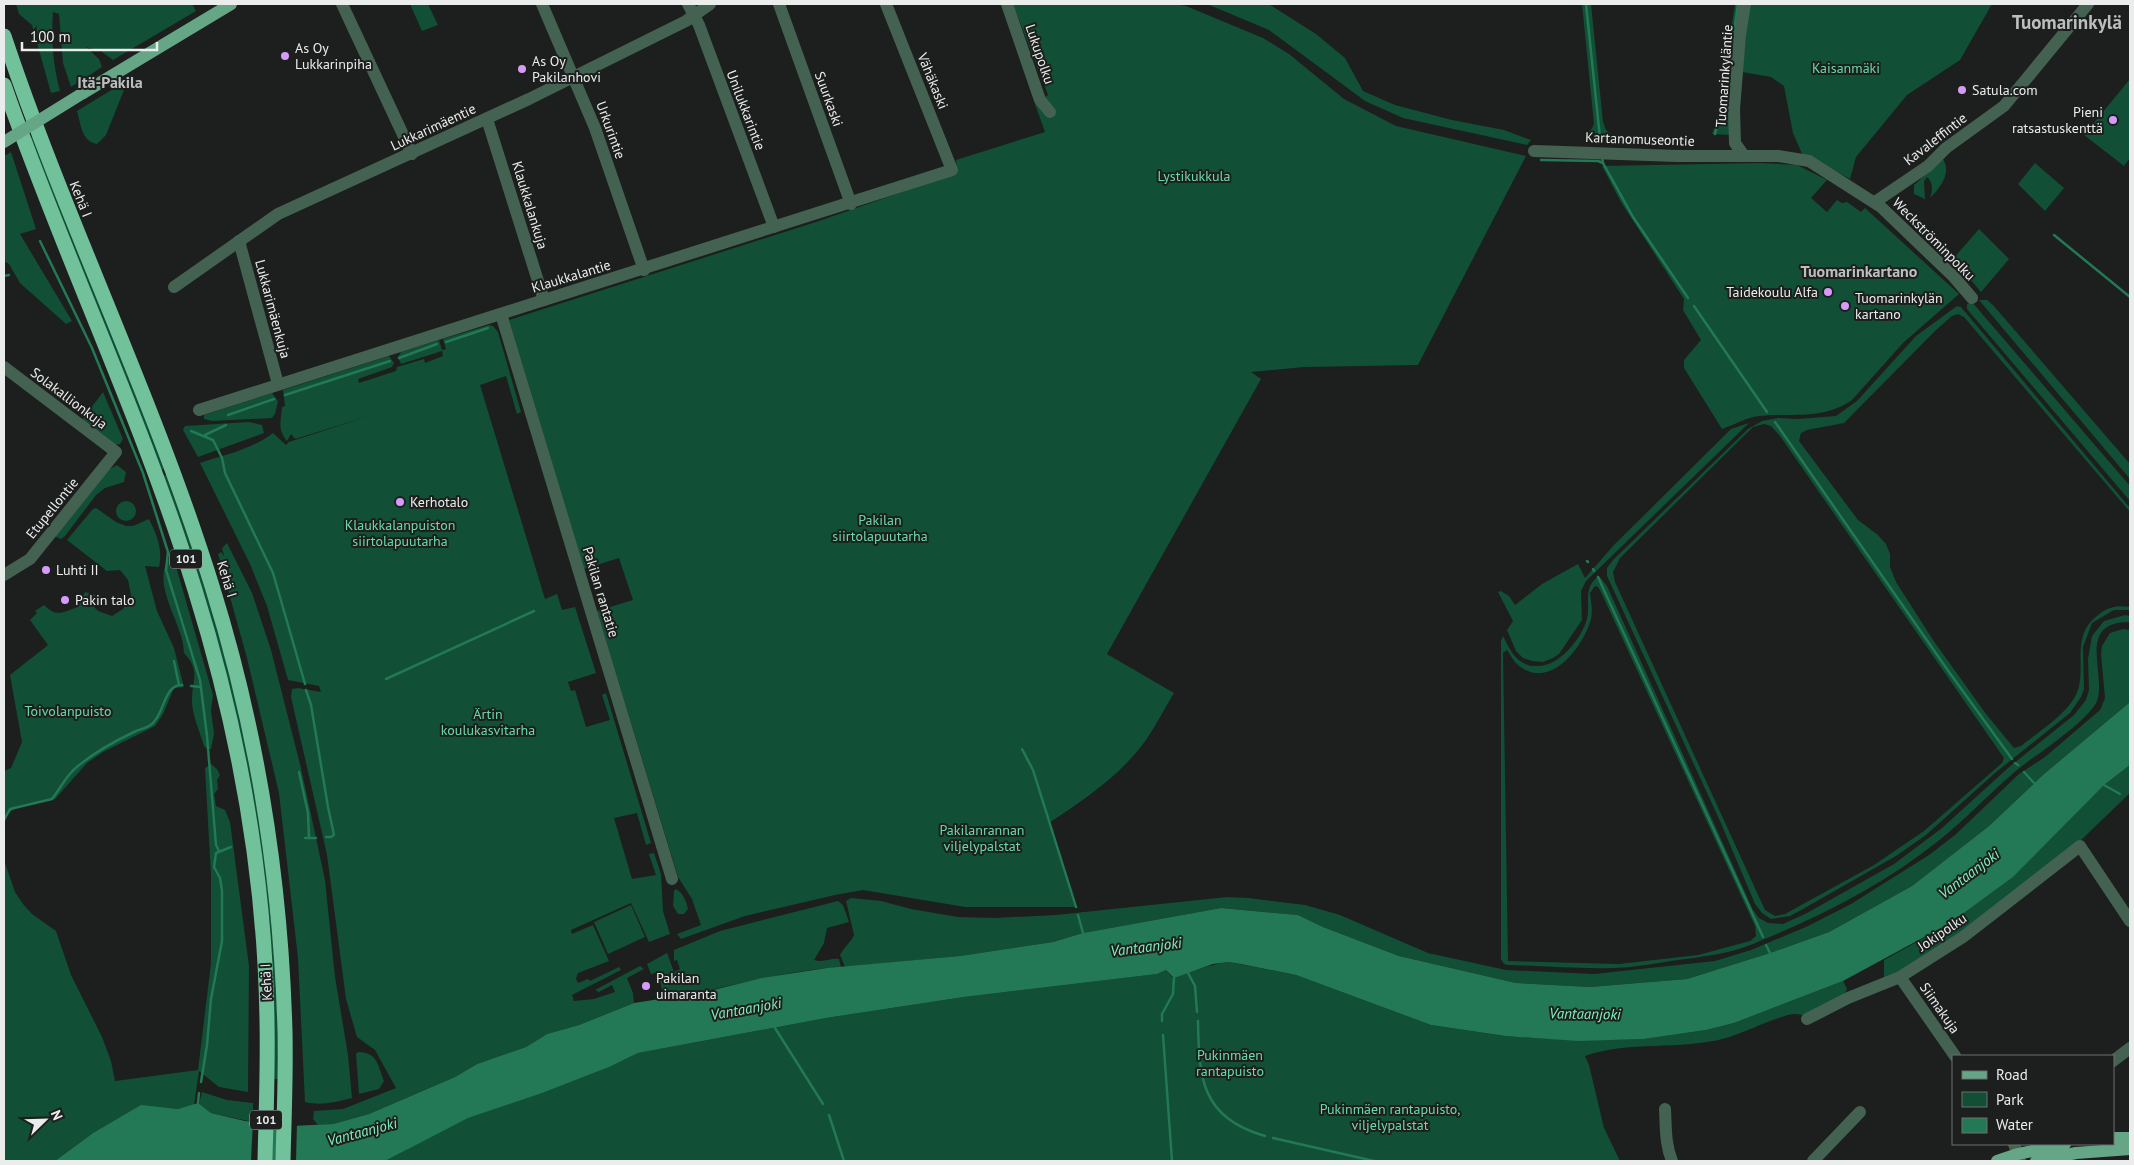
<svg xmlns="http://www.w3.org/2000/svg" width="2134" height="1165" font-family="'PT Sans',sans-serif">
<rect width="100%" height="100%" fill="#1c1f1d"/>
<!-- green -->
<g fill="#114f36" fill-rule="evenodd">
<path d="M16 4H192L196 11 113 60 101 51 86 47 99 59 102 67 71 87 63 63 59 14 53 12C51 39 53 65 60 91L51 93 32 25 19 14Z"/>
<path d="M410 4H428L438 25 422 31Z"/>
<path d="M1013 4H1175L1186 6 1263 38 1289 54 1344 99 1396 126 1526 156 1418 365 1304 367 1251 372 1261 379 1107 654 1174 693C1165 708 1156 725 1146 740 1121 775 1085 799 1049 823L1075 907H965L863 890 835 895 745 916 681 939 677 934 701 925 692 899 678 877 597 611 633 600 619 558 584 569 509 320 819 221 957 173 956 160 1045 132 1035 104 1048 95Z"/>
<path d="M1207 4H1269L1316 34 1345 58 1363 91 1395 105 1452 120 1504 130 1531 140 1527 145 1403 118 1365 101 1269 30Z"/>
<path d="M1582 4H1591L1603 122 1606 130 1611 134 1584 133 1591 130 1594 124Z"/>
<path d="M1735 4H1742L1731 135 1712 134 1718 117Z"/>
<path d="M1749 4H1992L1960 60 1907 95 1856 157 1850 179 1819 162 1803 156 1793 133 1784 86 1771 77 1742 72Z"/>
<path d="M2130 79V158L2124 166 2084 135Z"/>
<path d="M123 83 124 90 106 135 97 144C81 141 81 124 77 111Z"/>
<path d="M33 136 165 469 161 470 29 138Z"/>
<path d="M11 152 36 229 20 234 72 321 66 324 20 283 9 264 4 261V156Z"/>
<path d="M1943 159C1952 173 1940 188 1930 198 1933 191 1933 182 1927 177L1924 181 1925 199 1914 194V185Z"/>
<path d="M1760 163 1797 165 1827 180 1811 198 1827 212 1837 200 1842 203 1847 202 1861 212 1865 208 1959 294 1903 343 1852 400C1824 420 1791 413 1759 416 1747 417 1734 425 1722 429L1684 368V360L1701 340 1683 310 1684 299 1621 202 1602 166Z"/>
<path d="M2035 163 2064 188 2045 211 2018 184Z"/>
<path d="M1979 229 2009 259 1981 292 1953 259Z"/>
<path d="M1979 300H1987L1993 305 2130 464V479Z"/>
<path d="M1972 302 2130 486V501L1967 309V304Z"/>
<path d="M1957 306 1961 307 2130 508V512L1964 317 1958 314 1952 316 1935 331 1844 423 1807 430 1801 433 1799 441 1858 520 1878 535 1886 544 1890 554V567L1896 582 1933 640 1986 714 2014 748 2021 746C2038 732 2061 718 2073 700 2091 674 2067 638 2098 615 2108 607 2117 605 2130 607V610H2114L2092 623 2083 647 2084 689 2081 697 2070 713 1995 773 1926 835 1896 856 1803 909 1790 916 1771 919 1762 913 1755 904 1720 821 1607 576V568L1613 560 1748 429 1762 421 1778 418 1798 419 1836 416 1857 401 1916 336ZM1764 424 1771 426 1780 436 2004 758 2002 763 1924 831 1874 865 1785 914 1775 916 1765 910 1615 582 1613 572 1620 558 1753 427Z"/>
<path d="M489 325 493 326 498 332 521 412 517 414 506 376 480 385 545 599 557 594 562 610 575 607 596 673 568 682 571 691 575 690 586 727 610 720 602 695 606 693 651 843 646 845 637 813 614 818 632 879 656 875 649 854 654 853 661 874 663 911 670 934 649 942 631 903 571 930 572 934 593 925 609 961 578 973 576 979 578 983 588 979 590 981 619 967 621 970 572 995 574 1001 594 999 615 992 612 985 599 992 595 990 640 966 644 969 627 978 633 993 634 1003 579 1025 547 1034 526 1047 477 1064 455 1077 369 1114 333 1124 318 1125 313 1119 314 1111 343 1109 396 1088 375 1050 357 1037 346 999 327 855 291 697 292 689 298 688 321 692 319 686 288 680 267 606 250 564 200 463C224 455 253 449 273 433L286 445 289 442 369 416 295 439 291 434 287 441C277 429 281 421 282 407L285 406 283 390 389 356 394 363 392 367 358 379 359 383 396 371 397 367 424 359 425 363 443 356 442 351 401 364 398 357 401 352 439 340 442 350 446 349 443 339Z"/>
<path d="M103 392 123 439 120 444 114 445 82 420Z"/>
<path d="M272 393 278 401 275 414 272 418 212 421 204 419V415Z"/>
<path d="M249 422 262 425 264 433 198 457 183 430 185 426Z"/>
<path d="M1749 423 1586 581 1581 591 1582 620 1559 654 1553 658 1543 662 1532 661 1523 658 1516 651 1507 630 1513 621 1498 592 1501 591 1509 596 1515 605 1542 584 1578 564 1585 578 1614 545 1731 429Z"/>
<path d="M117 465 126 472 124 482 105 488 96 495 65 536 61 539 54 536 106 471Z"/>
<path d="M167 475 206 588 239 709 264 848 276 973 279 1079H274V1032L215 633 190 549 163 476Z"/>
<circle cx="126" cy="511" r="10"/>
<path d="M96 508 116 522 126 526H133L149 519C157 535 163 549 159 567L145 566 157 611 174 648 184 687 174 688 163 714 155 726 103 752 87 763 55 799 18 806 8 814 4 824V771L11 768 22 742 10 675 48 645 30 620 37 613 35 611 44 605C57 618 63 612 78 607L85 592 96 595 94 607 98 611 112 616 123 609 131 595 128 580 120 570 107 571 67 540 93 509Z"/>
<path d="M227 543 252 593 271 650 301 768 325 880 335 977 348 1055 352 1098C337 1102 320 1106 305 1102L298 958 279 793 247 658 218 554 221 552 224 556 222 548Z"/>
<path d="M170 558 175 563 213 695 211 710 214 734 211 749H207L204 746C200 732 192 715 192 701 192 680 201 671 184 653 185 626 149 583 170 558Z"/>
<path d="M1599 576 1607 586 1753 910 1759 918 1768 923 1783 924 1807 913 1894 864 1942 828 2008 768 2074 715 2086 700 2089 690 2088 659 2092 636 2104 621 2125 615 2130 616V622C2075 622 2107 673 2097 701 2091 716 2054 743 2040 753 2002 778 1973 814 1937 842 1889 880 1835 909 1779 933 1762 940 1746 948 1728 952 1706 957 1682 959 1659 963 1644 965 1628 968 1613 968 1578 969 1543 966 1508 965L1504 964 1501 959V641L1503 636C1511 652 1518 667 1538 666 1559 666 1580 640 1586 622 1592 606 1581 588 1599 576ZM1595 586 1598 587 1601 592 1755 926 1756 936 1750 941 1698 955 1619 964 1508 961 1503 653 1507 650C1511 656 1515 664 1522 668 1553 688 1584 645 1591 619 1593 610 1591 602 1590 593Z"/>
<path d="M2123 629 2130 630V702L2044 774 1989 826 1912 886 1829 932 1770 953 1687 979 1590 987 1516 983 1399 956 1323 927 1298 915 1221 908 1083 933 1053 942 960 956 845 967 840 955C844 947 851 942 854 935L846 901 851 898 881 901 911 909 958 917 995 918 1056 915 1227 897 1249 898 1305 905 1340 915 1428 953 1506 970 1594 974 1715 961 1751 950 1808 926 1851 904 1929 855 1955 835 2019 774 2045 757 2100 710 2105 698 2101 654 2102 646 2110 633Z"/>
<path d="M211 764 217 769 220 775 217 780 218 789 214 794 216 806 225 810 230 822 249 966 248 1092 219 1087 199 1071 194 1105 178 1109 141 1106 93 1133 55 1161H4V860L15 892 23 904 32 914 56 931 71 975 102 1037 111 1061 115 1081 198 1070 211 963V875L205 768Z"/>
<path d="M2130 765V793L2077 844 1936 951 1884 979V960L1940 929 2104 785Z"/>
<path d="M676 889C684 894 686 901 688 909L684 914H678L673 906 674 891Z"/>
<path d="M838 901 843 905 849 922 827 928 824 943 814 960C823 963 831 958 839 959L841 967C781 971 723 989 664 999L658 972 651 974 647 964 667 953 674 972 680 969 677 960 674 961V950L720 931Z"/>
<path d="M631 905 645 937 608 954 594 922Z"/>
<path d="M1229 962 1296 975 1431 1025 1504 1036 1575 1040 1644 1039 1706 1030 1734 1023 1843 981 1847 989 1844 995 1807 1016C1803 1015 1799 1014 1795 1014 1785 1013 1741 1034 1726 1038 1680 1051 1630 1040 1585 1056L1589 1065 1604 1128 1620 1161H385C413 1147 441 1129 470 1117 526 1096 584 1080 638 1053L826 1018 964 997 1156 974 1166 970 1172 977C1191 973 1209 964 1229 962Z"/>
<path d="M358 1052C378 1052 378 1066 384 1081L379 1089 359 1094 356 1054Z"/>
<path d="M202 1092 227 1100 253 1103V1122L211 1113 199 1104Z"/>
</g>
<!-- water -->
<path fill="#237855" d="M2130 702V765L2104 785 2013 877 1950 923 1843 981 1734 1023 1706 1030 1644 1039 1578 1041 1505 1036 1431 1025 1296 975 1241 964 1229 962 1213 964 1174 978 1166 970 1157 974 964 997 826 1018 638 1053 609 1067 542 1093 468 1118 385 1161H55L93 1133 141 1105 178 1109 198 1103 211 1113 245 1121 292 1126 333 1124 369 1114 455 1077 477 1064 526 1047 547 1034 579 1025 634 1003 705 992 762 978 827 968 960 956 1053 942 1083 933 1221 908 1298 915 1323 927 1399 956 1516 983 1590 987 1687 979 1770 953 1829 932 1912 886 1989 826 2044 774Z"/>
<!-- pier -->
<g fill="#1c1f1d">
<path d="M253 1119 273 1121 272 1161H251Z"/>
<path d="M277 1122 297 1123 296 1161H276Z"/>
</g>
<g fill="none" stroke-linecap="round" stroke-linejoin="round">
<!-- stream -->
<g stroke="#237855" stroke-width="2.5">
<path d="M1586 4 1600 138"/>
<path d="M1715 134 1727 83 1738 4"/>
<path d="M1602 158 1603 163 1633 217 1688 298"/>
<path d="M1541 160 1598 161 1603 163"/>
<path d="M2054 235 2130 297"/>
<path d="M40 241 92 348 143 473 168 552 166 570 200 680 207 736 216 845 219 851"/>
<path d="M4 276 9 275"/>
<path d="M1694 306 1767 412"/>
<path d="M446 342 488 328"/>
<path d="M399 358 437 344"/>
<path d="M285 395 390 361"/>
<path d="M228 415 274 399"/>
<path d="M1775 422 1949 672 2012 759"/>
<path d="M191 431 213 440 222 458 225 473 273 573 305 684"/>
<path d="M205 435 226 425"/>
<path d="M1587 561 1588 562"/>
<path d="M1593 569 1594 571"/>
<path d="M1598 577 1763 937"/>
<path d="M174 661 179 685"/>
<path d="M386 679 534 611"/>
<path d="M191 686 201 687"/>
<path d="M306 690 311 705 328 807 334 835 331 837H326"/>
<path d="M1022 749 1033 770 1076 907"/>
<path d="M2015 763 2018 765"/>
<path d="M299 772 308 813 309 838"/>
<path d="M2024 772 2034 783"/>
<path d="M2104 785 2120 794"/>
<path d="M4 820 10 809 52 799C61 788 66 775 78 766 94 753 115 741 134 732 142 728 151 728 156 719 164 709 166 684 182 685"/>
<path d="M305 838H316"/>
<path d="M1078 915 1083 933"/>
<path d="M1766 945 1770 953"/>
<path d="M1188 973 1195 986 1197 1012"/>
<path d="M1162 1021V1014L1173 994 1174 978"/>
<path d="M1198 1021C1199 1079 1201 1117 1265 1136"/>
<path d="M775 1028 823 1104"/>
<path d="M1163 1035 1172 1161"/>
<path d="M201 1082 207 1045 211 999 222 941V891L220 878 214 867 216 853 231 847"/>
<path d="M198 1103 199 1093"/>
<path d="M829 1115 844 1161"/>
<path d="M1273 1138 1374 1161"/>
</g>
<!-- minor -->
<g stroke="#436252" stroke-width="12">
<path d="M342 4 412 154"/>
<path d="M542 4 595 128 644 270"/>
<path d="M688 4 699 25 774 227"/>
<path d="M779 4 851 204"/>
<path d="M1007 4 1040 100 1050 112"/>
<path d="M487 119 544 300"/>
<path d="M1534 151 1677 156H1778L1809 161 1881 207 1954 277 1972 298"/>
<path d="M1744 156 1735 143 1734 109 1740 35 1745 4"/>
<path d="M1875 202 1928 166 1946 148 2004 106 2088 4"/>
<path d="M239 241 278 384"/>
<path d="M174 287 278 214 529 99 686 21 710 4"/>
<path d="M501 314 672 879"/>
<path d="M4 367 116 452 30 559 4 575"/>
<path d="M199 410 952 170 886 4"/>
<path d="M1900 977 1955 1056"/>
<path d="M1807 1019 1848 998 1900 977 1963 937 2080 846 2130 921"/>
<path d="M2113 1061 2130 1048"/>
<path d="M1665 1109C1666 1127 1665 1144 1672 1161"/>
<path d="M2014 1144 2020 1161"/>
<path d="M1813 1161 1860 1112"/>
</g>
<!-- major -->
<g stroke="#65a686" stroke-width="12">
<path d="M83 93 231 4"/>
<path d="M2113 1138H2130"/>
<path d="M1997 1161 2018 1154 2065 1144"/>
<path d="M2036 1161 2076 1153 2130 1149"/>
</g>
<!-- highway -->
<g stroke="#71c19b" stroke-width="15">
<path d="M4 36C66 222 154 399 212 586 257 730 281 881 285 1032 286 1075 284 1118 283 1161"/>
<path d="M4 85C63 255 142 418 195 590 238 728 265 876 267 1021 268 1068 266 1114 265 1161"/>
</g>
<!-- major-bridge -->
<path stroke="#65a686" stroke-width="12" d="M4 142 83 93"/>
</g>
<!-- markers -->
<g fill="#d69bfa" stroke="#1c1f1d" stroke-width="2">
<circle cx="285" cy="56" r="5"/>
<circle cx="522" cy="69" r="5"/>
<circle cx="1962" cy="90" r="5"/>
<circle cx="2113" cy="120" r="5"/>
<circle cx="1828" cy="292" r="5"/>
<circle cx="1845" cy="306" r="5"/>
<circle cx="400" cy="502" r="5"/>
<circle cx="46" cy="570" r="5"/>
<circle cx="65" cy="600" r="5"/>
<circle cx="646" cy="986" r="5"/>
</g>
<g text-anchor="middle" stroke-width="4" stroke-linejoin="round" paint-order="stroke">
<!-- shield labels -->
<g fill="#1c1f1d" stroke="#adafae" stroke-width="1">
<rect x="170" y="549.5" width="32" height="19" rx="4"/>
<rect x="250" y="1110.5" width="32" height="19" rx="4"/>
</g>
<g font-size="12" font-weight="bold" fill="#ebedec">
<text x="186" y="563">101</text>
<text x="266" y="1124">101</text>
</g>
<!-- poi labels -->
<g font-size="14" fill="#ebedec" stroke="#1c1f1d" text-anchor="start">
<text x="295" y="53">As Oy<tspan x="295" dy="16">Lukkarinpiha</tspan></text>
<text x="532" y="66">As Oy<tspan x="532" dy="16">Pakilanhovi</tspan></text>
<text x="1972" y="95">Satula.com</text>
<text x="2103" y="117" text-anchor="end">Pieni<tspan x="2103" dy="16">ratsastuskenttä</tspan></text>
<text x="1818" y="297" text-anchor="end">Taidekoulu Alfa</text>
<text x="1855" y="303">Tuomarinkylän<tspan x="1855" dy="16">kartano</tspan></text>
<text x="410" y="507">Kerhotalo</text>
<text x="56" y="575">Luhti II</text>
<text x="75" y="605">Pakin talo</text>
<text x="656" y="983">Pakilan<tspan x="656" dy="16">uimaranta</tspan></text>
</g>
<!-- street labels -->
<g font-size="14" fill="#ebedec" stroke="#1c1f1d">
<text transform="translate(1040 54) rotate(71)" y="5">Lukupolku</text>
<text transform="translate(1724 76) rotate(-86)" y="5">Tuomarinkyläntie</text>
<text transform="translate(933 81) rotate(68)" y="5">Vähäkaski</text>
<text transform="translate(829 99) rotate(70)" y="5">Suurkaski</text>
<text transform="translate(746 110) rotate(69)" y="5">Unilukkarintie</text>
<text transform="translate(433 127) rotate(-25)" y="5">Lukkarimäentie</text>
<text transform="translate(611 130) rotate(70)" y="5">Urkurintie</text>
<text transform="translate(1640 139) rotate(2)" y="5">Kartanomuseontie</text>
<text transform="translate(1935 139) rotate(-38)" y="5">Kavaleffintie</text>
<text transform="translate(81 199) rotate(68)" y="5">Kehä I</text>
<text transform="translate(530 205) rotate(73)" y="5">Klaukkalankuja</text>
<text transform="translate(1934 239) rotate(45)" y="5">Weckströminpolku</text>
<text transform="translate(571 276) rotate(-17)" y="5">Klaukkalantie</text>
<text transform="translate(273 309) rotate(75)" y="5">Lukkarimäenkuja</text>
<text transform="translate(69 398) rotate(37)" y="5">Solakallionkuja</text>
<text transform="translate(52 508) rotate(-51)" y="5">Etupellontie</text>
<text transform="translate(227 579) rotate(73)" y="5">Kehä I</text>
<text transform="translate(601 592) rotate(73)" y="5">Pakilan rantatie</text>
<text transform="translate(1942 932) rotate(-34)" y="5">Jokipolku</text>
<text transform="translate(266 982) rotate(-93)" y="5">Kehä I</text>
<text transform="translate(1940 1008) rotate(55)" y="5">Siimakuja</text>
</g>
<!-- park labels -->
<g font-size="14" fill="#6adaa8" stroke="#1c1f1d">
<text x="1846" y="73">Kaisanmäki</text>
<text x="1194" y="181">Lystikukkula</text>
<text x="880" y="525">Pakilan<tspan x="880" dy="16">siirtolapuutarha</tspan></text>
<text x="400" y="530">Klaukkalanpuiston<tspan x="400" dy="16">siirtolapuutarha</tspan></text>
<text x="68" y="716">Toivolanpuisto</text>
<text x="488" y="719">Ärtin<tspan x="488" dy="16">koulukasvitarha</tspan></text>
<text x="982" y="835">Pakilanrannan<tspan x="982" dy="16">viljelypalstat</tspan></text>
<text x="1230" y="1060">Pukinmäen<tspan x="1230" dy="16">rantapuisto</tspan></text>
<text x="1390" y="1114">Pukinmäen rantapuisto,<tspan x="1390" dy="16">viljelypalstat</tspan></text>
</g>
<!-- water labels -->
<g font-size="15" font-style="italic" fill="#81f0bd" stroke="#1c1f1d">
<text transform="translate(1969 874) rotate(-37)" y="5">Vantaanjoki</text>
<text transform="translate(1146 947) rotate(-7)" y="5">Vantaanjoki</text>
<text transform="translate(746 1009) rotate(-10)" y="5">Vantaanjoki</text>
<text transform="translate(1585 1014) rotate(1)" y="5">Vantaanjoki</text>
<text transform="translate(362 1132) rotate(-15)" y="5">Vantaanjoki</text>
</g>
<!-- quarter labels -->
<g font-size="16" font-weight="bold" fill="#bcbfbd" stroke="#1c1f1d">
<text x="110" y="88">Itä-Pakila</text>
<text x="1859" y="277">Tuomarinkartano</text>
</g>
<!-- district labels -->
<g font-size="19" font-weight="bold" fill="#bcbfbd" stroke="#1c1f1d">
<text x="2067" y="29">Tuomarinkylä</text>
</g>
</g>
<!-- border -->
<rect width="2134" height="1165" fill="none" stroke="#ebedec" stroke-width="10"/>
<!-- legend -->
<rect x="1952" y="1055" width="162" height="90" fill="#1c1f1d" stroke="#6f7170"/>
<rect x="1962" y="1071" width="25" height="8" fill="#65a686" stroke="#6f7170"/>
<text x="1996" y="1080" font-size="15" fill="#ebedec">Road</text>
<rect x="1962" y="1092" width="25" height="15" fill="#114f36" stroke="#6f7170"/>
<text x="1996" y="1105" font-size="15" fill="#ebedec">Park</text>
<rect x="1962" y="1118" width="25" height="15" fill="#237855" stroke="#6f7170"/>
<text x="1996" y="1130" font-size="15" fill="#ebedec">Water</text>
<!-- north arrow -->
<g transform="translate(45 1120) rotate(67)" stroke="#1c1f1d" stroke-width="4" paint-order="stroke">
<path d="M0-4L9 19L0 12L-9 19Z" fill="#ebedec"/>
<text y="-8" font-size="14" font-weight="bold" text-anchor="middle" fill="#ebedec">N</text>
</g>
<!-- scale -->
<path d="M22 42v8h135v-8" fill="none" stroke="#ebedec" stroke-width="2.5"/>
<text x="30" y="42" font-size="15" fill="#ebedec" stroke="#1c1f1d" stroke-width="4" paint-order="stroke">100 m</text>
</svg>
